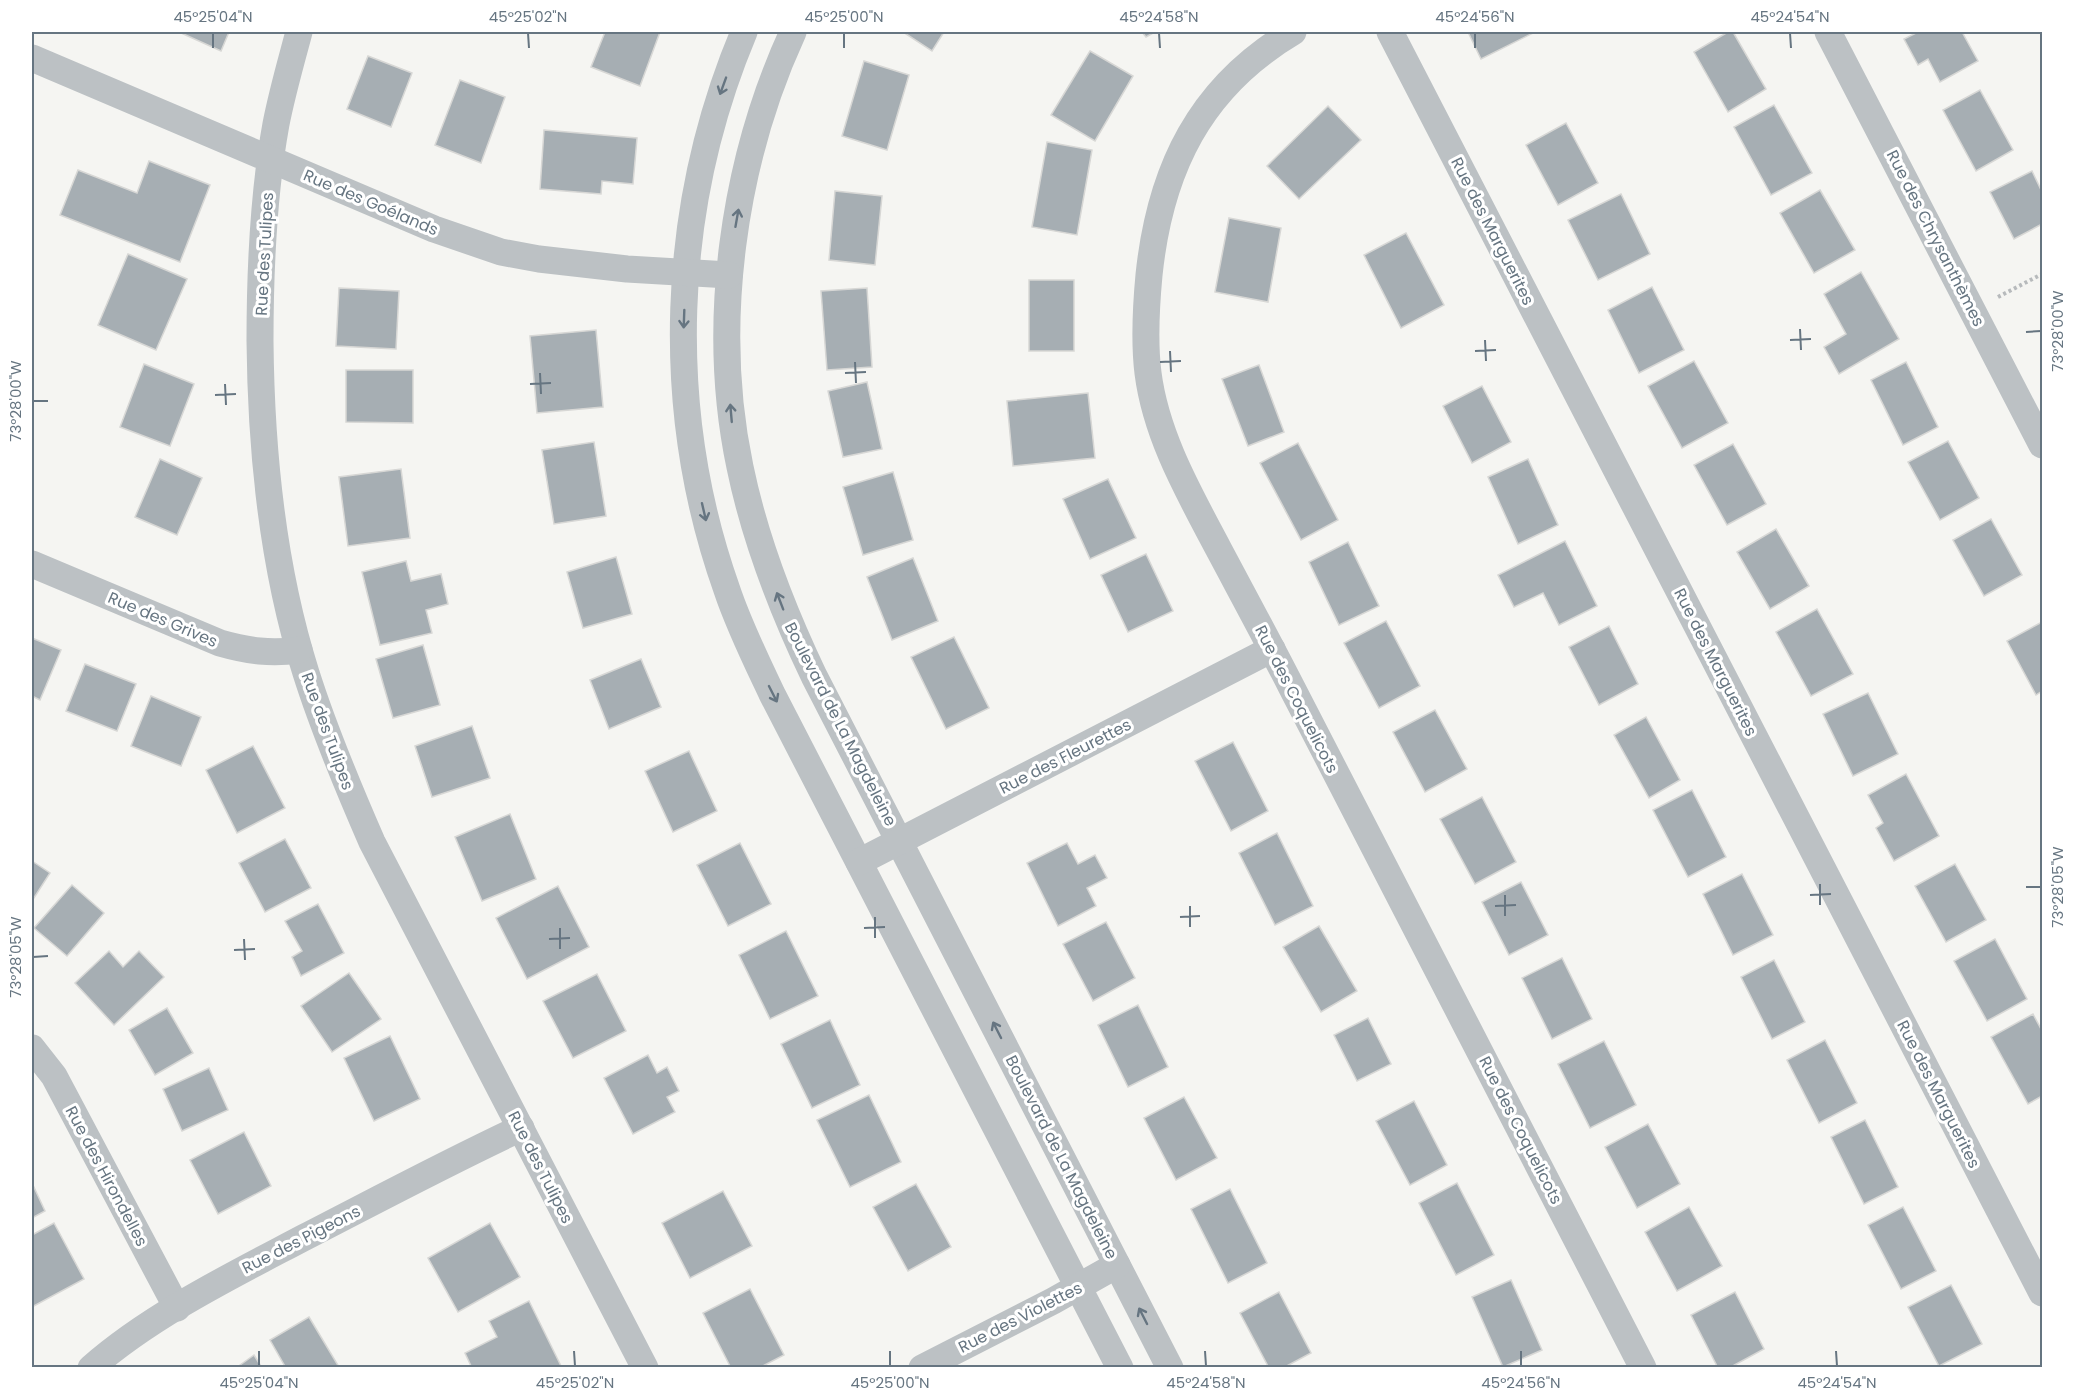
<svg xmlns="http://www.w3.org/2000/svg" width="2074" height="1399" font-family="Poppins,sans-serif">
<rect width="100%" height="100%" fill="#f5f5f2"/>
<!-- building -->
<g fill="#a6aeb3" stroke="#d7d7d5" stroke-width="1.5">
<path d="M179 32H229L221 51Z"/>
<path d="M605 32H660L640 86 591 67Z"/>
<path d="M903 32H944L932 51Z"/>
<path d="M1142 32H1155L1146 37Z"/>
<path d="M1468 32H1535L1481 59Z"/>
<path d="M1728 32H1733L1766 89 1728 112 1694 52Z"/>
<path d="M1918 32H1962L1978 61 1940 82 1928 59 1918 65 1904 39Z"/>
<path d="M1090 51 1133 76 1095 141 1051 115Z"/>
<path d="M368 56 412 73 391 127 347 109Z"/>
<path d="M864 61 909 75 887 150 842 136Z"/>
<path d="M460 80 505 97 481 163 435 145Z"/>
<path d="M1980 90 2013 150 1976 171 1943 110Z"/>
<path d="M1774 105 1812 173 1771 195 1734 127Z"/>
<path d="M1328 106 1361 140 1299 199 1267 166Z"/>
<path d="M1566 123 1598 183 1558 205 1526 145Z"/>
<path d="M544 130 637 138 633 184 602 181 601 194 540 189Z"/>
<path d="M1047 142 1092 150 1077 235 1032 227Z"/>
<path d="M149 161 210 185 180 262 60 215 78 170 137 193Z"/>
<path d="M2032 171 2042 192V224L2014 239 1990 192Z"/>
<path d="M1820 190 1855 250 1814 273 1780 213Z"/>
<path d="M835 191 882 196 875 265 829 260Z"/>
<path d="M1621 194 1650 254 1598 280 1568 220Z"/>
<path d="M1229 218 1281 228 1268 302 1215 292Z"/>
<path d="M1406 233 1444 305 1401 328 1364 255Z"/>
<path d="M128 254 187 279 156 350 98 325Z"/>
<path d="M1861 272 1899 339 1839 374 1824 347 1846 334 1824 294Z"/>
<rect x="1029" y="280" width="45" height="71"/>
<path d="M1652 287 1684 350 1639 373 1608 310Z"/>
<path d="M339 288 399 291 396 349 336 346Z"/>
<path d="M867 288 872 367 827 370 821 291Z"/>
<path d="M596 330 603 407 537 413 530 336Z"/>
<path d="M1694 361 1728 423 1682 448 1648 386Z"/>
<path d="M1906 362 1938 427 1903 445 1871 380Z"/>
<path d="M144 364 194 384 170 446 120 427Z"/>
<path d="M1259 365 1284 432 1248 446 1222 379Z"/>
<path d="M346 370H413V423L346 422Z"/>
<path d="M867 382 882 449 843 457 828 391Z"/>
<path d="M1482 386 1511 442 1472 463 1443 406Z"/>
<path d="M1088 393 1095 458 1013 466 1007 401Z"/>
<path d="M1948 441 1979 498 1940 520 1908 462Z"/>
<path d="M594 442 606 516 554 524 542 450Z"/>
<path d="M1298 443 1338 520 1301 540 1260 463Z"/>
<path d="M1733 444 1766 504 1727 525 1694 465Z"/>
<path d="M160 459 202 478 177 535 135 517Z"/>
<path d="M1528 459 1558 525 1518 544 1488 477Z"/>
<path d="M401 469 410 538 348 546 339 477Z"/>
<path d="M893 472 913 540 863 555 843 487Z"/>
<path d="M1108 479 1136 538 1090 559 1063 499Z"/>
<path d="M1991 519 2022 575 1984 596 1953 540Z"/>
<path d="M1776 529 1809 586 1770 609 1737 552Z"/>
<path d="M1565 541 1597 606 1559 625 1543 593 1514 607 1498 575Z"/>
<path d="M1348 542 1379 606 1339 625 1309 562Z"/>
<path d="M1146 554 1173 611 1128 632 1101 575Z"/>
<path d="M616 557 632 614 583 628 567 572Z"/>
<path d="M913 558 938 621 892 640 867 577Z"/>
<path d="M406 561 411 581 441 574 448 604 426 610 432 633 380 645 362 572Z"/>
<path d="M1817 609 1853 674 1811 696 1776 632Z"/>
<path d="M1386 621 1420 686 1379 708 1344 643Z"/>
<path d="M2042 622V691L2036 695 2007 641Z"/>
<path d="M1609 626 1638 684 1599 705 1569 647Z"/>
<path d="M954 637 989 708 946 729 911 657Z"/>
<path d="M32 638 61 650 40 700 32 696Z"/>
<path d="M423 645 440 705 393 718 376 659Z"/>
<path d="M641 659 661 707 609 729 590 680Z"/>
<path d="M85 664 136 684 117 731 66 711Z"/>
<path d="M1868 693 1898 754 1853 776 1823 714Z"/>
<path d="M151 696 201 717 181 766 131 746Z"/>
<path d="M1435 710 1467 769 1425 792 1393 732Z"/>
<path d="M1646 717 1680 780 1649 798 1614 735Z"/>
<path d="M472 726 490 778 432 797 415 746Z"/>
<path d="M1233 742 1268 811 1231 831 1195 761Z"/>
<path d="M253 746 285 808 237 833 206 770Z"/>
<path d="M689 751 717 811 673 832 645 771Z"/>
<path d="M1906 774 1939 836 1894 861 1876 828 1883 823 1868 795Z"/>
<path d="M1692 790 1726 857 1688 877 1653 810Z"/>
<path d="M1482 797 1516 862 1475 884 1440 819Z"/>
<path d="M510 814 536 879 482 901 455 837Z"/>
<path d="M1277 833 1313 906 1275 925 1239 853Z"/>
<path d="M285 839 311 888 265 912 239 863Z"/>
<path d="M740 843 771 904 728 926 697 865Z"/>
<path d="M1067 843 1078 864 1095 855 1107 878 1087 888 1096 906 1058 926 1027 863Z"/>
<path d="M32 861 50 873 32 901Z"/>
<path d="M1955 864 1986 920 1946 942 1915 886Z"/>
<path d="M1742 874 1773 935 1733 955 1703 894Z"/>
<path d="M1521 882 1548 935 1509 955 1482 902Z"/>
<path d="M72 885 104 913 67 956 34 928Z"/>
<path d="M558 886 589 947 527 979 496 918Z"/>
<path d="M318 904 344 953 301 976 292 957 302 951 285 921Z"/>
<path d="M1106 922 1135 978 1093 1001 1063 944Z"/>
<path d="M1319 926 1357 991 1321 1012 1283 947Z"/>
<path d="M786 931 818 996 770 1019 739 955Z"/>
<path d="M1995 939 2027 999 1987 1021 1954 961Z"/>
<path d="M109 951 123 967 139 951 164 977 114 1025 75 983Z"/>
<path d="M1562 958 1592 1019 1552 1039 1522 978Z"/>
<path d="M1774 960 1805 1022 1772 1039 1741 977Z"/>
<path d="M349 973 381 1019 332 1052 301 1006Z"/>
<path d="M597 974 626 1031 573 1058 543 1001Z"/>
<path d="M1138 1005 1168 1067 1128 1087 1098 1025Z"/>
<path d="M167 1008 193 1053 155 1075 129 1030Z"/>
<path d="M2033 1014 2042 1031V1096L2028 1104 1991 1037Z"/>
<path d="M1368 1018 1391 1064 1357 1081 1334 1035Z"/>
<path d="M830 1020 860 1085 812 1108 781 1044Z"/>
<path d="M390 1036 420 1099 374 1121 344 1058Z"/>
<path d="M1825 1040 1857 1103 1819 1123 1787 1060Z"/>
<path d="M1604 1041 1636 1105 1590 1128 1558 1064Z"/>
<path d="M648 1055 657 1073 667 1067 679 1091 667 1097 675 1112 633 1134 604 1078Z"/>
<path d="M209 1068 228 1110 182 1131 163 1089Z"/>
<path d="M869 1095 901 1162 850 1187 817 1120Z"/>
<path d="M1184 1097 1217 1158 1176 1180 1144 1118Z"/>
<path d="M1414 1101 1447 1165 1410 1185 1376 1121Z"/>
<path d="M1865 1120 1898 1187 1864 1204 1831 1137Z"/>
<path d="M1648 1124 1680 1184 1637 1208 1605 1147Z"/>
<path d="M244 1132 271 1186 218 1214 190 1160Z"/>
<path d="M32 1183 45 1211 32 1218Z"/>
<path d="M1457 1183 1494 1255 1456 1275 1419 1203Z"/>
<path d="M916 1184 951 1247 908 1271 873 1207Z"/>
<path d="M1230 1189 1267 1263 1228 1283 1191 1209Z"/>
<path d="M723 1191 752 1246 690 1278 662 1223Z"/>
<path d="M1689 1207 1722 1266 1677 1291 1645 1232Z"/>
<path d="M1903 1207 1936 1271 1901 1289 1868 1225Z"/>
<path d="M54 1223 84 1279 32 1307V1235Z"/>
<path d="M490 1223 520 1277 458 1312 428 1258Z"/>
<path d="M1511 1280 1542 1350 1503 1367 1472 1297Z"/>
<path d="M1951 1285 1982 1344 1939 1366 1908 1307Z"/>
<path d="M750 1289 784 1355 759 1368H731L703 1313Z"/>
<path d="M1279 1292 1311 1353 1283 1368H1269L1240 1313Z"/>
<path d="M1735 1292 1764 1349 1729 1368H1718L1691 1315Z"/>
<path d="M529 1301 562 1368H472L465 1353 497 1337 489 1321Z"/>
<path d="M309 1317 339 1367 286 1368 270 1340Z"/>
<path d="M254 1355 262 1368H236Z"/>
</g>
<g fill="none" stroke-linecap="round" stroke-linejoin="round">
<!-- path -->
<path stroke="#b7babc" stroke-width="4" stroke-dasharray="3 3" stroke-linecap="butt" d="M1998 297 2042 274"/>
<!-- minor -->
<g stroke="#bcc1c4" stroke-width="27">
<path d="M299 32C291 62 282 93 276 124 263 195 260 269 260 341 261 452 272 566 306 673 324 730 348 787 372 842L645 1368"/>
<path d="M744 32C670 208 663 410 727 590 739 626 756 660 772 694L1120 1368"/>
<path d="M793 32C733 162 710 325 740 467 755 540 782 609 814 676L1170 1368"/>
<path d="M1293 32C1200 87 1160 169 1149 275 1146 307 1144 341 1148 373 1156 436 1189 493 1218 548 1243 595 1268 641 1292 688 1409 915 1526 1141 1643 1368"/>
<path d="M1390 32 2042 1293"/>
<path d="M1828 32 2042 445"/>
<path d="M32 58 434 229 501 252 539 259 627 269 729 275"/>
<path d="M32 564 220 643C248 651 271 654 299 650"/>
<path d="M859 862 1272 649"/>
<path d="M32 1048 54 1076 177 1308"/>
<path d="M91 1368C151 1315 235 1274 305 1237 377 1200 448 1162 521 1128"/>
<path d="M922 1368 1053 1301 1117 1265"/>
</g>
</g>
<!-- one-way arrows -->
<defs><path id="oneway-shaft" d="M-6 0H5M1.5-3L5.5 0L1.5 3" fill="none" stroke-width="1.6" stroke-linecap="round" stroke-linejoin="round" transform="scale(1.5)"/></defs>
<g stroke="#667581">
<use href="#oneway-shaft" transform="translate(723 86) rotate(110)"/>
<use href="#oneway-shaft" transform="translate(737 218) rotate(-80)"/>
<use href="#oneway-shaft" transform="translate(684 319) rotate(92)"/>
<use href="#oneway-shaft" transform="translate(731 413) rotate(-95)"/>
<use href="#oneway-shaft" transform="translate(704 512) rotate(77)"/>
<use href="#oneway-shaft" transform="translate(780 601) rotate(-111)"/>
<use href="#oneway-shaft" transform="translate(773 694) rotate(63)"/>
<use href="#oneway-shaft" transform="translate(997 1030) rotate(-117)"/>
<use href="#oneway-shaft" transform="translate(1143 1316) rotate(-117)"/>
</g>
<!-- ticks -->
<path fill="none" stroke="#667581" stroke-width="2" d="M213 33V48M528 33 529 48M844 33V48M1159 33 1160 48M1475 33V48M1790 33 1791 48M1800 329 1801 350M2026 332 2041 331M1485 340 1486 361M1790 340 1811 339M1170 351 1171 372M1475 351 1496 350M855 362 856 383M1160 362 1181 361M540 373 541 394M845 373 866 372M225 384 226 405M530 384 551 383M215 395 236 394M33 401H48M1820 884V905M2026 887H2041M1505 895V916M1810 895 1831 894M1190 906V927M1495 906 1516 905M875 917V938M1180 917 1200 916M560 928V949M864 928 885 927M244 939 245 960M549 939 570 938M234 950 255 949M33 957 48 956M259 1351V1366M574 1351 575 1366M890 1351V1366M1205 1351 1206 1366M1521 1351V1366M1836 1351 1837 1366"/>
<g text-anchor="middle" stroke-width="6" stroke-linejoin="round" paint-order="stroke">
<!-- street labels -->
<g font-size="16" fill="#667581" stroke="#fff">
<text transform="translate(371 202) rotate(23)" y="6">Rue des Goélands</text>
<text transform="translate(1493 231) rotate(63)" y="6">Rue des Marguerites</text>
<text transform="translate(1936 238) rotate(63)" y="6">Rue des Chrysanthèmes</text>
<text transform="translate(264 254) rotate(-87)" y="6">Rue des Tulipes</text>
<text transform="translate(163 619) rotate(23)" y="6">Rue des Grives</text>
<text transform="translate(1716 662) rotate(63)" y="6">Rue des Marguerites</text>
<text transform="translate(1297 699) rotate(63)" y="6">Rue des Coquelicots</text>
<text transform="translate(841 724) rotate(63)" y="6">Boulevard de La Magdeleine</text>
<text transform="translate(328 731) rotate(70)" y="6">Rue des Tulipes</text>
<text transform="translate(1065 756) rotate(-27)" y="6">Rue des Fleurettes</text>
<text transform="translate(1939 1094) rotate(63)" y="6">Rue des Marguerites</text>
<text transform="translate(1521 1130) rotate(63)" y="6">Rue des Coquelicots</text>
<text transform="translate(1062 1157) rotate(63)" y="6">Boulevard de La Magdeleine</text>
<text transform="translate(541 1167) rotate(63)" y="6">Rue des Tulipes</text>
<text transform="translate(107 1176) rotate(62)" y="6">Rue des Hirondelles</text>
<text transform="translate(301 1239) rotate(-27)" y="6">Rue des Pigeons</text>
<text transform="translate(1020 1317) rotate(-27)" y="6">Rue des Violettes</text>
</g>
</g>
<!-- border -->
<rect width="2074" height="1399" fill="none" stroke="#ffffff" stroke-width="66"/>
<rect x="33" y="33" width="2008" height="1333" fill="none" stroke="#667581" stroke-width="2"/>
<g font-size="15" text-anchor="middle" fill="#667581">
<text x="213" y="22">45°25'04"N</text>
<text x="528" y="22">45°25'02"N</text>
<text x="844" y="22">45°25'00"N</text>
<text x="1159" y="22">45°24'58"N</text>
<text x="1475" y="22">45°24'56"N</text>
<text x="1790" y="22">45°24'54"N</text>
<text transform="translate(2058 331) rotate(-90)" y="5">73°28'00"W</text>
<text transform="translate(16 401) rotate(-90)" y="5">73°28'00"W</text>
<text transform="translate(2058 887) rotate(-90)" y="5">73°28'05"W</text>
<text transform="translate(16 957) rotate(-90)" y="5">73°28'05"W</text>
<text x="259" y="1388">45°25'04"N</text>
<text x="575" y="1388">45°25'02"N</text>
<text x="890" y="1388">45°25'00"N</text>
<text x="1206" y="1388">45°24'58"N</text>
<text x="1521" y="1388">45°24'56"N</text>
<text x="1837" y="1388">45°24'54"N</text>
</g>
</svg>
